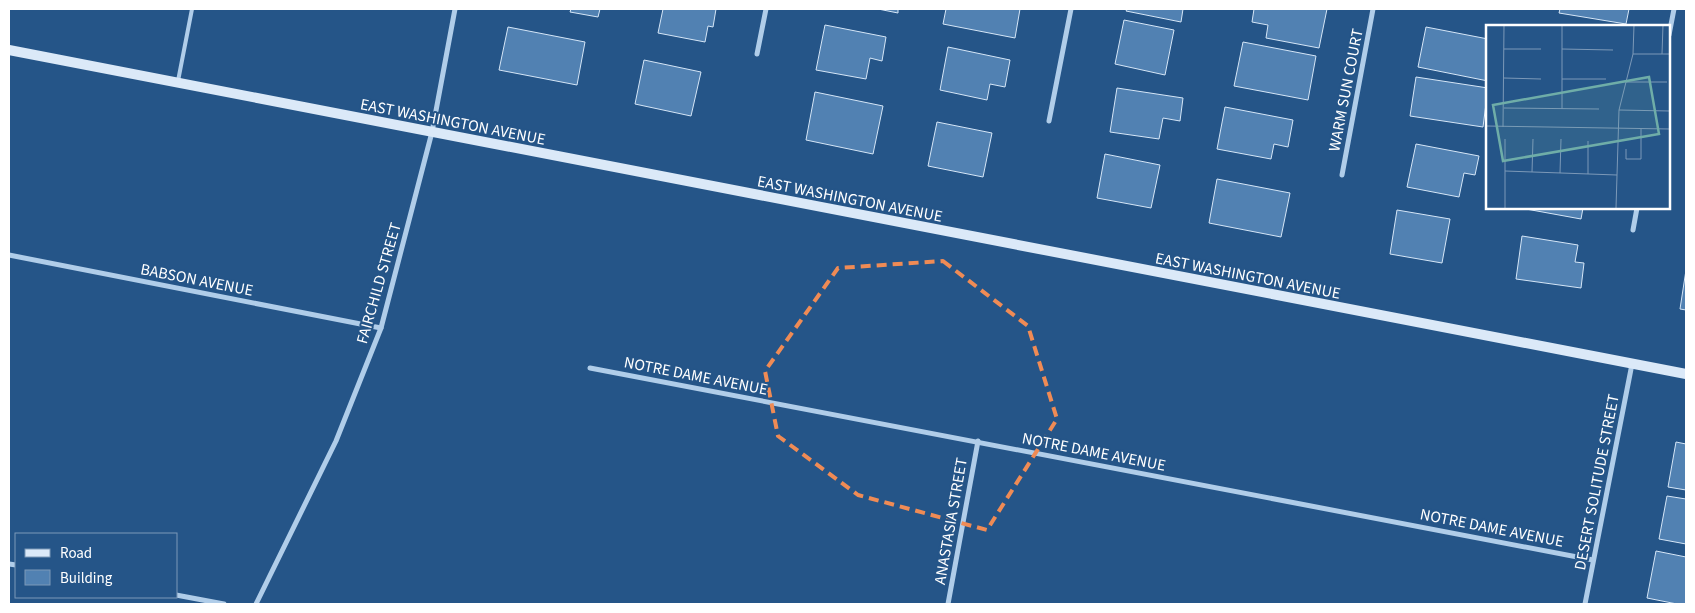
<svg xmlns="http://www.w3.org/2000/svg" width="1695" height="613" font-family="'Source Sans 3',sans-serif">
<rect width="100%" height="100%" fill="#255588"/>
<!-- building -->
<g fill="#5181b2" stroke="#d5e6f7">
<path d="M571 9H600L598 17 570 12Z"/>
<path d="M663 9H716L713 27 708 26 705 42 658 33Z"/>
<path d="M878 9H898V13Z"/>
<path d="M946 9H1020L1015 38 943 24Z"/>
<path d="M1127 9H1183L1181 22 1126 11Z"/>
<path d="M1254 9H1327L1319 48 1266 38 1268 25 1252 22Z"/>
<path d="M1560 9H1629L1626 24 1559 13Z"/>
<path d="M1124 20 1174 30 1165 75 1115 64Z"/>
<path d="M825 25 886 37 882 61 870 58 866 79 816 70Z"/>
<path d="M508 27 585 42 577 85 499 70Z"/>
<path d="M1426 27 1488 39V81L1418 67Z"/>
<path d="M1243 42 1316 56 1308 100 1234 86Z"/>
<path d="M948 47 1010 60 1005 87 990 84 987 100 940 90Z"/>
<path d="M644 60 701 72 691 116 635 104Z"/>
<path d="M1416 77 1488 88 1483 127 1410 116Z"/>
<path d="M1117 88 1183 98 1180 121 1163 118 1159 139 1110 132Z"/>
<path d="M815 92 883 106 873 154 806 140Z"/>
<path d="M1225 107 1293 120 1288 147 1274 144 1271 159 1217 149Z"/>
<path d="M937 122 992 133 983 177 928 166Z"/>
<path d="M1416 144 1479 156 1475 175 1464 173 1459 197 1407 187Z"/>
<path d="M1105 154 1160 165 1151 208 1097 198Z"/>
<path d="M1217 179 1290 193 1281 237 1209 223Z"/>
<path d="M1526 208H1583L1581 219 1526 209Z"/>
<path d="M1397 210 1450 219 1442 263 1390 254Z"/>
<path d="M1522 236 1578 245 1575 262 1584 263 1581 288 1516 279Z"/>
<path d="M1686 270V310L1680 309Z"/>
<path d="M1676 442 1686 444V490L1668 487Z"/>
<path d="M1667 496 1686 499V544L1659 539Z"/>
<path d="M1656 551 1686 557V604H1677L1647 598Z"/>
</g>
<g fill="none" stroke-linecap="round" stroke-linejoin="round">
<!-- service -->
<path stroke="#b0cde9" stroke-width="4" d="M178 81 192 9"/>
<!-- minor -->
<g stroke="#b0cde9" stroke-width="5">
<path d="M1669 35 1674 9"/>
<path d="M757 54 766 9"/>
<path d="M1049 121 1071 9"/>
<path d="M1342 175 1373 9"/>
<path d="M1633 230 1637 208"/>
<path d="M9 255 381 328"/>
<path d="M590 368 1593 560"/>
<path d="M9 564 16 565"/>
<path d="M176 595 224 604"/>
<path d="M256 604 336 441 381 328 432 132 455 9"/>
<path d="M948 604 978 441"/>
<path d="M1585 604 1632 364"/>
</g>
<!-- secondary -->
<path stroke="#dbe9f8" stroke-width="10" d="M9 50 1686 374"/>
</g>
<!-- marked area -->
<path fill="none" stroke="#ef8b55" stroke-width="4" stroke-dasharray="10 6" stroke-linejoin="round" d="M943 261 1028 326 1057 419 987 530 858 495 778 436 765 371 838 268Z"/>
<g text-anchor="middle" stroke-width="4" stroke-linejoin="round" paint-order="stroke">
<!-- street labels -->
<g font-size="16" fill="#fff" stroke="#255588">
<text transform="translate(1345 90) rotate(-79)" y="6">WARM SUN COURT</text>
<text transform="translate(453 121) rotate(11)" y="6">EAST WASHINGTON AVENUE</text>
<text transform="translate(850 198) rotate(11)" y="6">EAST WASHINGTON AVENUE</text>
<text transform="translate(1248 275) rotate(11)" y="6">EAST WASHINGTON AVENUE</text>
<text transform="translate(197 279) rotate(11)" y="6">BABSON AVENUE</text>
<text transform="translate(378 283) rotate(-74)" y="6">FAIRCHILD STREET</text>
<text transform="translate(696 375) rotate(11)" y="6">NOTRE DAME AVENUE</text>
<text transform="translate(1094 451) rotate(11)" y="6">NOTRE DAME AVENUE</text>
<text transform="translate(1596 482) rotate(-79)" y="6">DESERT SOLITUDE STREET</text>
<text transform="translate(950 521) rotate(-80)" y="6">ANASTASIA STREET</text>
<text transform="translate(1492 527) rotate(11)" y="6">NOTRE DAME AVENUE</text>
</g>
</g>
<!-- overview -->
<g transform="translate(1486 25)">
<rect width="184" height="184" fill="#255588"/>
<path fill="none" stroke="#7c99b8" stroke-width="1" d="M18 24H55M76 24 127 25M147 29H184M176 29 177 0M18 53 55 54M76 54H120M140 57H181M18 83 113 84M76 84V0M133 85 184 86M0 101 184 104M17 102 18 0M140 124V134H155V104M19 146 131 150M46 147 47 114M74 148 75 114M102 149V116M19 183V114M130 183 133 85 147 29 148 0"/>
<path fill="#6fada8" fill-opacity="0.15" stroke="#6fada8" stroke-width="2.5" d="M163 52 173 109 17 136 7 80Z"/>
<rect width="184" height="184" fill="none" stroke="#fff" stroke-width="2.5"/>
</g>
<!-- border -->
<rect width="1695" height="613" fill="none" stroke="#ffffff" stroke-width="20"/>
<!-- legend -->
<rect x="15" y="533" width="162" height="65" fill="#255588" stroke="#7c99b8"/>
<rect x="25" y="549" width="25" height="8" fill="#dbe9f8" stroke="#7c99b8"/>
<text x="60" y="558" font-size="15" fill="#ffffff">Road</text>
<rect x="25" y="570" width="25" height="15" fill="#5181b2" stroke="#7c99b8"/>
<text x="60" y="583" font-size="15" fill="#ffffff">Building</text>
</svg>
